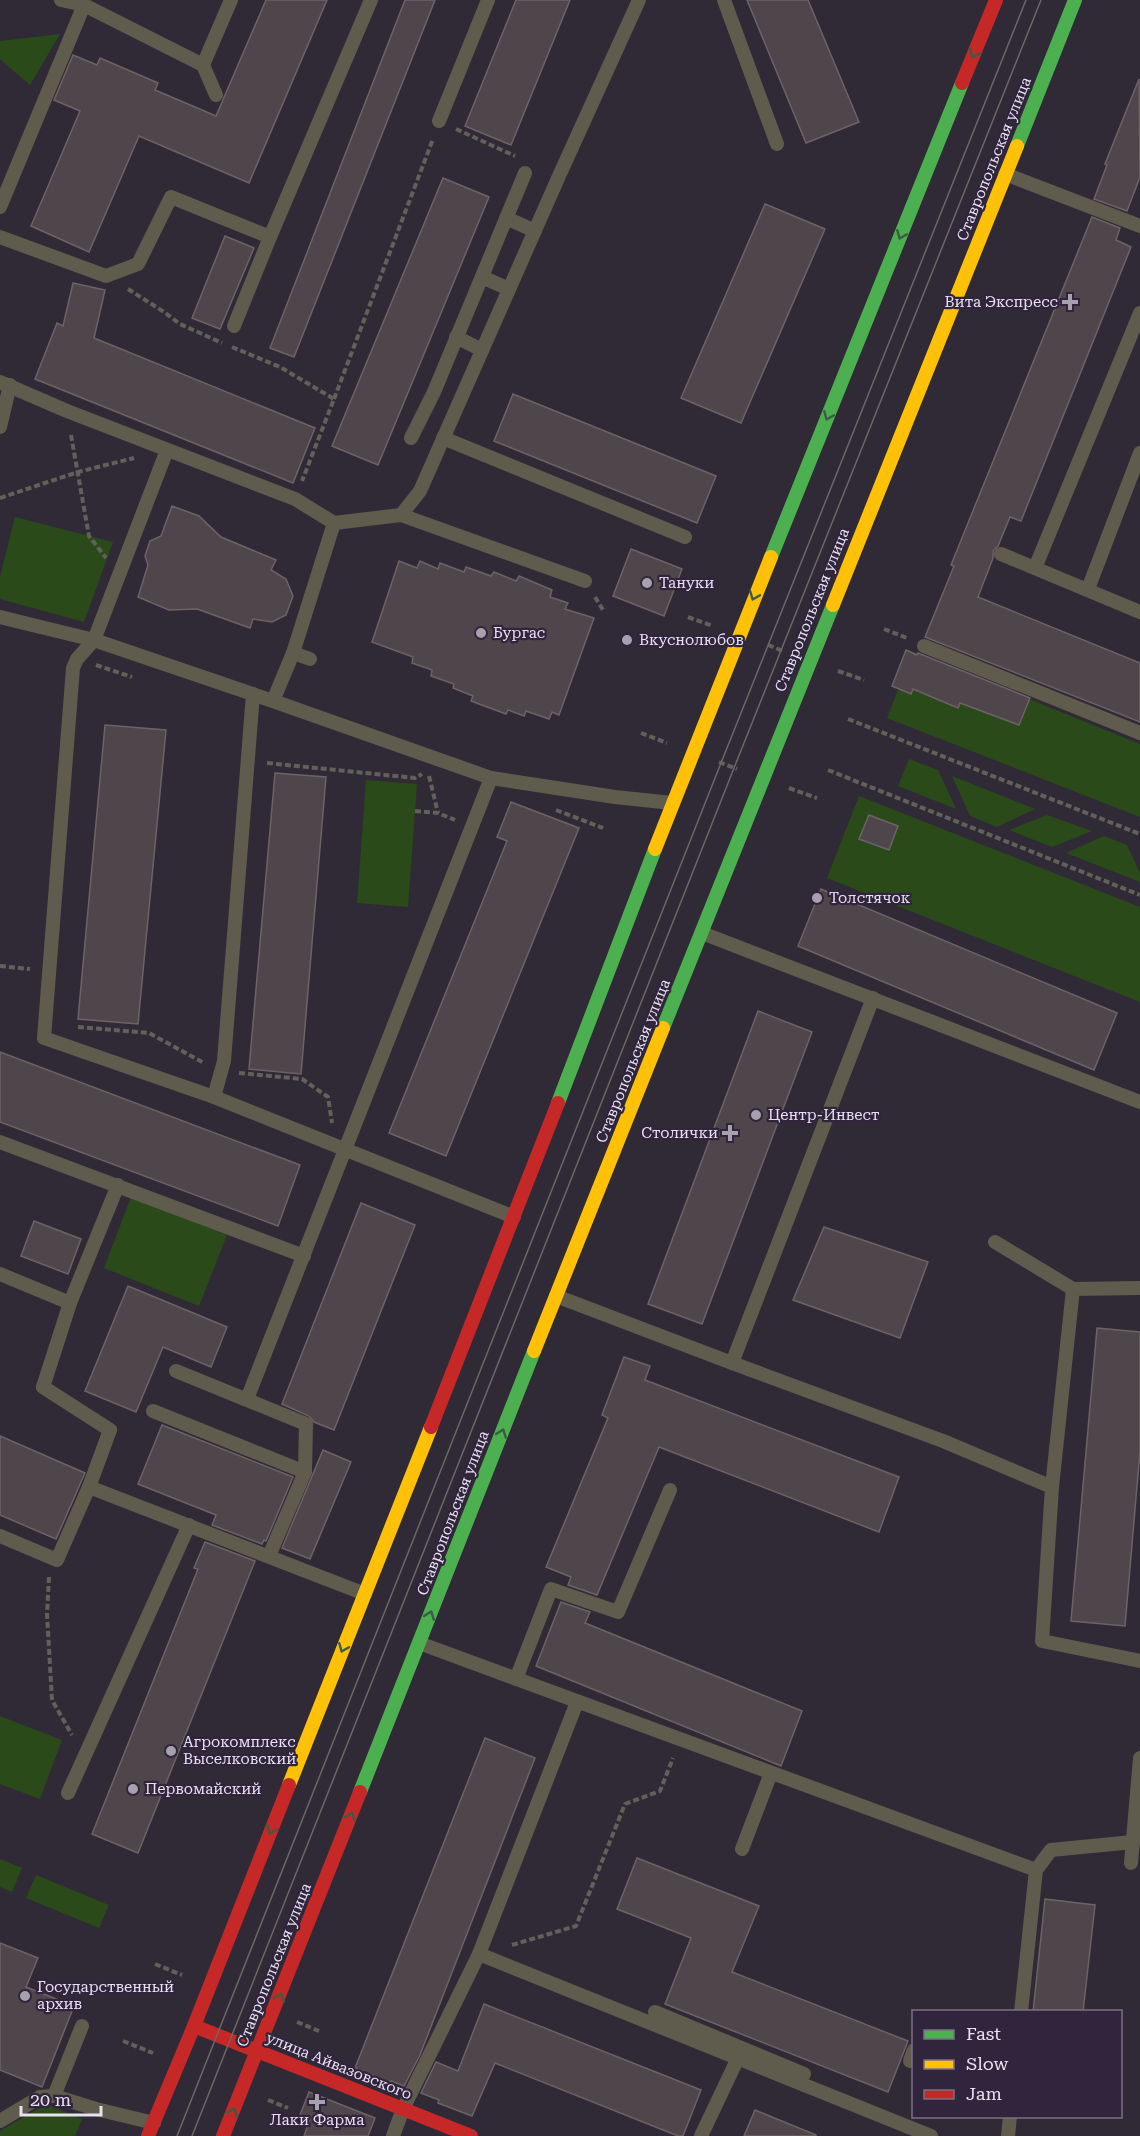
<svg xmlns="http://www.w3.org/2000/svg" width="1140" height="2136" font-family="'Roboto Serif',serif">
<rect width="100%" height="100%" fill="#302a37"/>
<!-- green -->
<g fill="#2a4a1a">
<path d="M60 34 30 85 0 59V41Z"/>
<path d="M15 517 113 542 84 622 0 599V577Z"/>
<path d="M913 652 1140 744V817L887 718Z"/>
<path d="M909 759 938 770 956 809 898 786Z"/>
<path d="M952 776 1035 809 997 827 970 816Z"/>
<path d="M366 780 417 784 408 907 357 903Z"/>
<path d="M859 796 1140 907V1002L827 878Z"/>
<path d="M1047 815 1092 831 1052 847 1009 830Z"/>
<path d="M1104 836 1127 845 1140 873V882L1066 853Z"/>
<path d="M131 1197 227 1235 199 1306 104 1268Z"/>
<path d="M0 1716 62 1740 40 1799 0 1784Z"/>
<path d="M0 1859 22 1868 12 1892 0 1887Z"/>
<path d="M36 1875 109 1905 99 1928 26 1898Z"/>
<path d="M46 2104 82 2119 75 2136H0V2131Z"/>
</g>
<!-- building -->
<g fill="#4f464b" stroke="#6c6367" stroke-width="1.5">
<path d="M266 0H327L249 183 139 136 89 252 31 226 80 111 54 100 73 55 97 65 100 58 158 83 155 90 216 116Z"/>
<path d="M405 0H435L294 357 270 348Z"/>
<path d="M516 0H570L511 145 465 126Z"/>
<path d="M747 0H808L859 122 806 143Z"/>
<path d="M1139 79 1140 177 1127 211 1094 199 1107 165 1105 164Z"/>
<path d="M443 178 489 197 378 465 332 446Z"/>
<path d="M765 204 825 229 741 423 681 398Z"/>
<path d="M1092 217 1120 228 1116 240 1131 247 1021 521 1010 517 998 546 993 551V558L978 597 1140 663V722L925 637 954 566 951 565Z"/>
<path d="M225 236 254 248 220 329 192 318Z"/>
<path d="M73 283 105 290 94 338 315 428 293 483 35 379 57 323 63 326Z"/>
<path d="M513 394 716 476 697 523 494 441Z"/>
<path d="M172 506 199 516 221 537 276 560 271 570 286 579 293 596 286 615 272 622 253 619 250 628 197 609 169 610 138 597 148 565 145 556 150 541 161 536Z"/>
<path d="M631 549 682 569 664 616 613 596Z"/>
<path d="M399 561 417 568 420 561 438 569 440 563 464 572 466 567 491 576 494 572 516 581 519 576 552 590 550 597 568 603 565 609 594 618 559 715 552 712 549 719 526 711 524 716 508 710 506 714 471 701 473 696 453 688 454 684 431 676 432 670 412 663 413 657 372 642Z"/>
<path d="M906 650 917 655 918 653 1030 698 1019 725 960 703 958 708 913 689 911 694 892 686Z"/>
<path d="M105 725 166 730 138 1024 78 1019Z"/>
<path d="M275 773 326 777 301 1074 249 1069Z"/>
<path d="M511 802 579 828 446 1156 389 1133 507 841 497 837Z"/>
<path d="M869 815 898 826 889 850 859 839Z"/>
<path d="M821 889 1117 1013 1094 1070 798 946Z"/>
<path d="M758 1011 812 1032 702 1324 648 1304Z"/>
<path d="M0 1052 300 1165 278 1226 0 1122Z"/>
<path d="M361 1203 415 1225 334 1430 314 1422 309 1416 282 1404Z"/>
<path d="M34 1221 81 1239 68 1274 21 1256Z"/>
<path d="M824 1227 928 1262 900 1338 793 1300Z"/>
<path d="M128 1286 227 1327 211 1367 163 1347 136 1412 85 1391Z"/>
<path d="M1097 1328 1140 1332V1451L1125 1626 1071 1621Z"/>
<path d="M624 1357 650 1366 645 1380 899 1477 879 1532 659 1447 597 1595 568 1585 571 1577 546 1567 608 1418 602 1415Z"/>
<path d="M162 1425 293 1477 266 1541 264 1540 262 1544 212 1525 216 1515 138 1484Z"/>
<path d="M0 1436 85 1473 56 1539 0 1515Z"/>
<path d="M323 1450 351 1462 310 1559 282 1548Z"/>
<path d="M205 1542 255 1561 138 1853 92 1834 198 1569 194 1568Z"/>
<path d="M561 1602 590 1612 585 1623 802 1711 781 1766 536 1666Z"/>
<path d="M485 1738 535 1758 420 2055 404 2086 391 2081 390 2083 355 2068Z"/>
<path d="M637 1858 759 1906 732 1972 908 2041 888 2092 665 2004 691 1938 617 1909Z"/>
<path d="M1045 1899 1095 1905 1083 2012H1033Z"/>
<path d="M0 1943 38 1958 26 1987 74 2006 42 2087 0 2070Z"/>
<path d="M484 2004 701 2090 683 2136H678L495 2063 472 2116 438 2103 439 2100 421 2093 436 2062 458 2071Z"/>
<path d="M309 2092 375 2118 368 2136H304L310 2119 300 2115Z"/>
<path d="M755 2110 816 2135V2136H744Z"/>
</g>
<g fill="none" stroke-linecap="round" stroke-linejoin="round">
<!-- path -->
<g stroke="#63605a" stroke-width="4" stroke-dasharray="6 3" stroke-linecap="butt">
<path d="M456 129 515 156"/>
<path d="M128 289 164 312 180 324 222 343"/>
<path d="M232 347 280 367 334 399 302 481"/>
<path d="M334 399 433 139"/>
<path d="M71 435 89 536 106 558"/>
<path d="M0 498 78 472 134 458"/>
<path d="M595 597 603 610"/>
<path d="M688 617 713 626"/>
<path d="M884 629 907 638"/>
<path d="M768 645 783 651"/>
<path d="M96 665 132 677"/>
<path d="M838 671 864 680"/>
<path d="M848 719 1140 834"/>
<path d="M641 733 667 743"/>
<path d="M719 762 737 769"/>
<path d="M267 763 415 778 422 774"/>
<path d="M828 770 1140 895"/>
<path d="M429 776 438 813"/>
<path d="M789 788 817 798"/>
<path d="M556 810 603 828"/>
<path d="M415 811 438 813 455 820"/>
<path d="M0 966 30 969"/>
<path d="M78 1027 149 1033 204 1063"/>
<path d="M239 1073 302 1079 328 1097 332 1123"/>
<path d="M49 1577 47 1614 52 1700 72 1735"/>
<path d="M512 1945 576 1926 625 1804 660 1791 673 1758"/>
<path d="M155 1964 182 1975"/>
<path d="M297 2022 319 2031"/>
<path d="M123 2041 153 2053"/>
<path d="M268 2100 288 2108"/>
</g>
<!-- lane -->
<g stroke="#605c4d" stroke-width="14">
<path d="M61 0 84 5 203 65"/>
<path d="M724 0 777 144"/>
<path d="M216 95 203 65 231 0"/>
<path d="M439 121 488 0"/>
<path d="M1005 174 1140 226"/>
<path d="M0 207 84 5"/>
<path d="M506 218 535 231"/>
<path d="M0 237 106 276 138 264 171 197 270 237 371 0"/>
<path d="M482 277 509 289"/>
<path d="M234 326 270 237"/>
<path d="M456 337 482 350"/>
<path d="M0 382 67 411 295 499 334 523"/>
<path d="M0 427 10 385"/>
<path d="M411 438 434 392 525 173"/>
<path d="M443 438 685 537"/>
<path d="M401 515 585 581"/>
<path d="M1001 554 1140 612"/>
<path d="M1035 568 1140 313"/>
<path d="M1088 589 1140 453"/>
<path d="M0 617 94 640 167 450"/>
<path d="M924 646 1140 733"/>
<path d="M293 653 310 659"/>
<path d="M273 701 293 653 334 523 401 515 420 491 559 176 639 0"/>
<path d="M702 933 1140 1102"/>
<path d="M214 1097 224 1061 253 694"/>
<path d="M0 1142 304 1256"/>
<path d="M514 1217 214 1097 44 1038 73 668 77 659 94 640 273 701 491 778 615 797 672 803"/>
<path d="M995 1242 1073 1289"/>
<path d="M0 1274 70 1303 118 1185"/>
<path d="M556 1296 732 1363 943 1441 1052 1487 1042 1641 1140 1661"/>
<path d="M732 1363 873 998"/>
<path d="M176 1371 306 1424 305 1472 269 1556"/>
<path d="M247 1399 491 778"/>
<path d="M153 1411 305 1472"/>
<path d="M89 1487 365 1594"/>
<path d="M1052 1487 1073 1289 1140 1288"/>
<path d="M0 1536 57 1560 89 1487 110 1430 43 1387 70 1303"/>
<path d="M419 1643 1036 1870"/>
<path d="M516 1679 551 1589 618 1612 670 1490"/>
<path d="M68 1793 189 1525"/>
<path d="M742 1849 771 1773"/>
<path d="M1131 1863 1140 1758"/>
<path d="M479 1954 931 2136"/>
<path d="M655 2012 804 2074"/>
<path d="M1021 2012 1036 1870 1051 1850 1133 1842"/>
<path d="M910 2061 914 2050"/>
<path d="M54 2096 82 2026"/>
<path d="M0 2121 40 2097 54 2096 96 2109 154 2123"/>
<path d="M393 2136 403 2109 479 1954 577 1702"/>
<path d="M701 2136 738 2058"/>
<path d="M1008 2136 1010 2116"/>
</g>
<!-- fast -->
<g stroke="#4caf50" stroke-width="14">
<path d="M1017 146 1075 0"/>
<path d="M771 557 962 83"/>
<path d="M663 1028 833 605"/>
<path d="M558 1103 655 849"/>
<path d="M360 1792 534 1351"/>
</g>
<!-- slow -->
<g stroke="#ffc107" stroke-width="14">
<path d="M833 605 1017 146"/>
<path d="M655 849 771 557"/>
<path d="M534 1351 663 1028"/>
<path d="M289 1785 431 1427"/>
</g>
<!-- jam -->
<g stroke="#c62828" stroke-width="14">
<path d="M962 83 996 0"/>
<path d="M431 1427 558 1103"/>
<path d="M194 2026 471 2136"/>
<path d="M148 2136 194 2026 289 1785"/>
<path d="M223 2136 360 1792"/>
</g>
<!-- tram -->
<g stroke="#6c6765" stroke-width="1.5">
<path d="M177 2136 721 763 1026 0"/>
<path d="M192 2136 734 768 1041 0"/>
</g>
</g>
<!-- one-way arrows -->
<defs><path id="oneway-chevron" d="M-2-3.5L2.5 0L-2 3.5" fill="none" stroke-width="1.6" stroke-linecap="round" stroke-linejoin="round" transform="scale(1.5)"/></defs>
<g stroke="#3b5c44">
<use href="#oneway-chevron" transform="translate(974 54) rotate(112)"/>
<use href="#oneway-chevron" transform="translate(901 235) rotate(112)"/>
<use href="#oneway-chevron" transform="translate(828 416) rotate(112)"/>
<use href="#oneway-chevron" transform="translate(754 596) rotate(112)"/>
<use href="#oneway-chevron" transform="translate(502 1433) rotate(-69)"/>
<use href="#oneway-chevron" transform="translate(430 1615) rotate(-69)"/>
<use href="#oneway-chevron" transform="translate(343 1648) rotate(112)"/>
<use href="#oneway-chevron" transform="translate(351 1816) rotate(-69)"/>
<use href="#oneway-chevron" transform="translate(271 1830) rotate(112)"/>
<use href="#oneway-chevron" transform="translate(280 1997) rotate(-69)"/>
<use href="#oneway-chevron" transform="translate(233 2112) rotate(-68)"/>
</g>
<!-- markers -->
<g fill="#a7a1af" stroke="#30253c" stroke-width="2">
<path d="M1067 293h6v6h6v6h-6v6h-6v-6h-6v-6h6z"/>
<circle cx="647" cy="583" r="6"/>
<circle cx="481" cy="633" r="6"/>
<circle cx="627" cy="640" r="6"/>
<circle cx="817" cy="898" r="6"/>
<circle cx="756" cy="1115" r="6"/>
<path d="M727 1124h6v6h6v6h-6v6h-6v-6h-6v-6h6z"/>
<circle cx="171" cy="1751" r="6"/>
<circle cx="133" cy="1789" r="6"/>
<circle cx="25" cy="1996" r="6"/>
<path d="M314 2093h6v6h6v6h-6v6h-6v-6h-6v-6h6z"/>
</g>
<g text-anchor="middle" stroke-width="4.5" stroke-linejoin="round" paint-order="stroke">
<!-- street labels -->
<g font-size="15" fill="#e7e1f0" stroke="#30253c">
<text transform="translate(994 159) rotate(-68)" y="5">Ставропольская улица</text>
<text transform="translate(812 610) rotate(-68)" y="5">Ставропольская улица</text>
<text transform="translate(633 1061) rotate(-68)" y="5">Ставропольская улица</text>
<text transform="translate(453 1513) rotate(-69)" y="5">Ставропольская улица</text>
<text transform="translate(274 1965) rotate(-68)" y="5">Ставропольская улица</text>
<text transform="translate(339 2066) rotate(22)" y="5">улица Айвазовского</text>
</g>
<!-- poi labels -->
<g font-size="15" fill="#e7e1f0" stroke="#30253c" text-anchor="start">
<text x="1058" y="307" text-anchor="end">Вита Экспресс</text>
<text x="659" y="588">Тануки</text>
<text x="493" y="638">Бургас</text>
<text x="639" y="645">Вкуснолюбов</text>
<text x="829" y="903">Толстячок</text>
<text x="768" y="1120">Центр-Инвест</text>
<text x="718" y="1138" text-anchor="end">Столички</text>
<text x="183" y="1747">Агрокомплекс<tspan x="183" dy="17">Выселковский</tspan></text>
<text x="145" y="1794">Первомайский</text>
<text x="37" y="1992">Государственный<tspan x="37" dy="17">архив</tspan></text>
<text x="317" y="2125" text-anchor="middle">Лаки Фарма</text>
</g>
</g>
<!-- legend -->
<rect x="912" y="2010" width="210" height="108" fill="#30253c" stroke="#797084" stroke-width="1.5"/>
<rect x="924" y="2030" width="30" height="9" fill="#4caf50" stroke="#797084" stroke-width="1.5"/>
<text x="966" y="2040" font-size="18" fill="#e7e1f0">Fast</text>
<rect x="924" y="2060" width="30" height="9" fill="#ffc107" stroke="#797084" stroke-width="1.5"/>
<text x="966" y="2070" font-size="18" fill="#e7e1f0">Slow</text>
<rect x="924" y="2090" width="30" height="9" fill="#c62828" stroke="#797084" stroke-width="1.5"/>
<text x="966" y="2100" font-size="18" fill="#e7e1f0">Jam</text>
<!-- scale -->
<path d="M21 2106v9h80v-9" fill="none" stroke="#e7e1f0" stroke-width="3"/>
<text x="30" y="2106" font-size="18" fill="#e7e1f0" stroke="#30253c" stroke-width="4.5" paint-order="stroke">20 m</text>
</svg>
